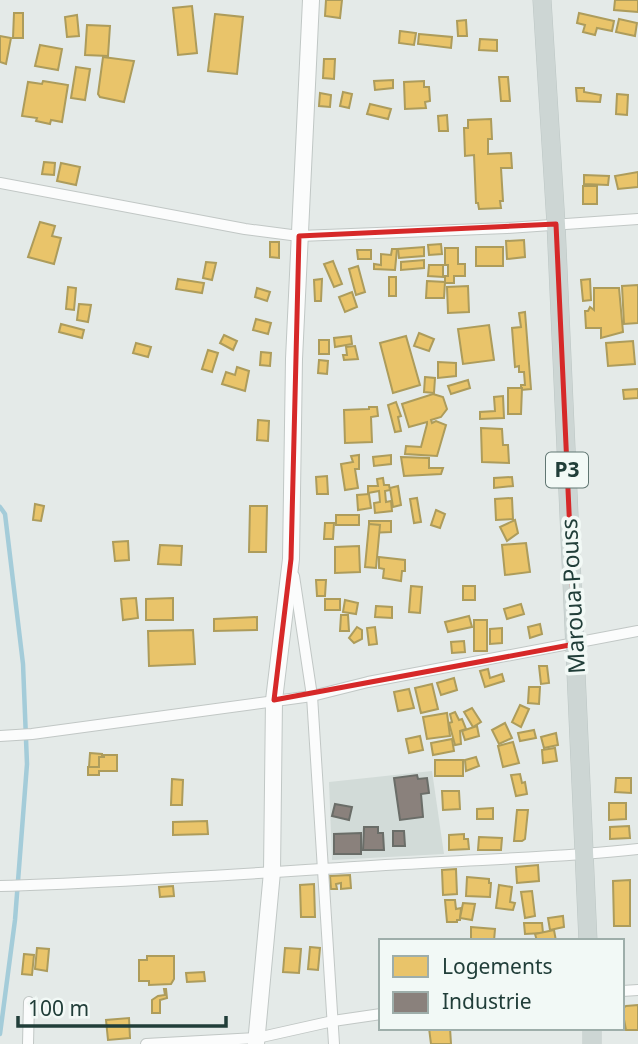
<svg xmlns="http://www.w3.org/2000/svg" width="638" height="1044" font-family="'Noto Sans',sans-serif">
<rect width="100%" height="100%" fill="#e4eae8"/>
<!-- built -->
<path fill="#d2dbd8" d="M432 771 444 854 332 860 329 782Z"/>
<!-- homes -->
<g fill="#e9c46a" stroke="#ad9c5b" stroke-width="2">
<path d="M326 0H342L340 18 325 16Z"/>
<path d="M615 0H638V12L614 10Z"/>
<path d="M192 6 197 53 178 55 173 8Z"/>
<path d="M14 13H23V38H13Z"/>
<path d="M579 13 614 21 612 31 597 28 595 35 583 32 585 25 577 23Z"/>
<path d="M215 14 243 17 237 74 208 71Z"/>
<path d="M77 15 79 36 67 37 65 17Z"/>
<path d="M619 19 637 23 635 36 616 32Z"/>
<path d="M466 20 467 36H458L457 21Z"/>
<path d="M87 25 110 26 108 56 85 55Z"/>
<path d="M400 31 416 33 414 45 399 43Z"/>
<path d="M419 34 452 37 451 48 418 44Z"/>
<path d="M0 36 11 38 6 64 0 62Z"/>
<path d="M480 39 497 40V51L479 50Z"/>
<path d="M40 45 62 49 58 70 35 66Z"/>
<path d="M103 57 134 61 124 102 100 97 98 94Z"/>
<path d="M324 59H335L334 79 323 78Z"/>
<path d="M76 67 90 69 85 100 71 98Z"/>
<path d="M499 77H508L510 101H501Z"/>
<path d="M393 80V88L375 90 374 81Z"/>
<path d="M43 81 68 85 62 122 51 120 50 124 36 121 37 118 22 116 28 82 42 84Z"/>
<path d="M424 81V87H429L430 101 425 102 426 108 405 109 404 82Z"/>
<path d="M576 88H584V92L601 95 600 102 577 101Z"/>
<path d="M343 92 352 94 349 108 340 106Z"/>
<path d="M320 93 331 95 330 107 319 106Z"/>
<path d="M617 94 628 95 627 115 616 114Z"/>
<path d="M370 104 391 109 388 119 367 114Z"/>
<path d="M447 115 448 131H439L438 116Z"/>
<path d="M491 119 492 139H488V154L511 153 512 168H501L503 201H500L501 208 479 209 478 203H476L474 155 465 156 464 128H468V120Z"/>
<path d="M44 162 55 163 54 175 42 174Z"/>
<path d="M61 163 80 167 76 185 57 181Z"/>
<path d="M638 172V187L618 189 615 176Z"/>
<path d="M584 175 609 176 608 185 584 184Z"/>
<rect x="583" y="186" width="14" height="18"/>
<path d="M40 222 55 226 52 236 61 238 54 264 28 257Z"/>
<path d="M524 240 525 257 507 259 506 241Z"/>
<path d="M270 242H279V258L270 257Z"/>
<path d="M441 244 442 254 429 255 428 245Z"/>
<path d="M424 247V256L399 258 398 249Z"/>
<rect x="476" y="247" width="27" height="19"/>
<path d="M445 248H458V264H465V276H454V283H445V276H448V265H445Z"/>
<path d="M392 249H397L395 270 374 269V264L381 265V254L391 255Z"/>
<path d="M357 250H371V259H358Z"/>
<path d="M424 260V268L401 270V262Z"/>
<path d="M333 261 342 284 334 287 324 264Z"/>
<path d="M206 262 216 263 212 280 203 278Z"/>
<path d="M429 265H443V277L428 276Z"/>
<path d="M358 266 365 292 356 295 349 269Z"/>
<rect x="389" y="277" width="7" height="19"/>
<path d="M178 279 204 283 202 293 176 289Z"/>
<path d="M322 279 321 301H315L314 280Z"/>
<path d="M590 279 591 300 583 301 581 280Z"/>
<path d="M427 281 445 282 444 298H426Z"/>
<path d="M638 285V323L624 324 622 286Z"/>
<path d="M468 286 469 312 448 313 447 287Z"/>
<path d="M68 287 76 288 74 310 66 309Z"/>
<path d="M257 288 270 292 267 301 255 297Z"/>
<path d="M594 288H619L623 332 601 338V328H586L585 311H588L590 307 594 310Z"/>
<path d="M352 292 357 307 345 312 339 297Z"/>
<path d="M79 304 91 305 88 322 77 320Z"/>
<path d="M525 312 531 389 521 390V385H525L524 372H519V366L515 367 512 328 521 327 519 313Z"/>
<path d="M256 319 271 323 268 334 253 330Z"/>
<path d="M61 324 84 330 82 338 59 332Z"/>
<path d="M489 325 494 360 463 364 458 329Z"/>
<path d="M419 333 434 339 429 351 414 346Z"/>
<path d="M224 335 237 341 233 350 220 343Z"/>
<path d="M351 336 352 344 335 347 334 338Z"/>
<path d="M406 336 420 385 393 393 380 343Z"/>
<rect x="319" y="340" width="10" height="14"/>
<path d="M633 341 635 364 608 366 606 343Z"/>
<path d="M136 343 151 347 148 357 133 353Z"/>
<path d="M355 346 358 359 344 360 343 355H347L346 347Z"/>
<path d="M208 350 218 353 212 372 202 369Z"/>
<path d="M261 352 271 353 270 366 260 365Z"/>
<path d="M319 360 328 361 327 374 318 373Z"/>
<path d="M438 362 456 363V376L438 378Z"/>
<path d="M237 367 249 371 245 391 222 384 226 372 235 375Z"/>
<path d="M425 377 435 378 434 393 424 392Z"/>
<path d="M468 380 470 388 451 394 448 386Z"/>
<path d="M508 388H522L521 414H508Z"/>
<path d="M638 389V398L624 399 623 390Z"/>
<path d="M433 394 443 397 447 409 441 417 431 420 432 423 436 421 446 425 437 456 405 454 406 446 421 447 427 424V422L409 427 402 404Z"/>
<path d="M503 396 504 418 480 419V412L495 411 494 397Z"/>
<path d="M396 402 401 416 398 417 401 431 395 432 388 405Z"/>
<path d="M369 407H377L378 416 371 417 372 442 345 443 344 410 369 409Z"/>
<path d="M258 420 269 421 268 441 257 440Z"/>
<path d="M481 428 502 429 503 445H508L509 463 482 462Z"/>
<path d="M359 455V469H355L358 488 345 490 341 464 353 462 351 456Z"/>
<path d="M391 455V464L374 466 373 457Z"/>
<path d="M401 457 429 458V468H443L441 474 404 476Z"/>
<path d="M327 476 328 494H317L316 477Z"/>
<path d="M512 477 513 486 494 488V478Z"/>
<path d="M383 478 384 485H389L390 490 385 491 386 502 391 501 392 511 375 513 374 503 380 502 379 491 368 493V486H378L377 479Z"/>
<path d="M398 486 401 505 393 507 390 488Z"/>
<path d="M369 494 371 508 358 510 357 495Z"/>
<path d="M417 498 421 522 414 523 410 499Z"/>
<path d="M512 498 513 519 496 520 495 499Z"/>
<path d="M35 504 44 506 41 521 33 520Z"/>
<path d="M250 506H267L266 552H249Z"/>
<path d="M436 510 445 514 440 528 431 525Z"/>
<rect x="336" y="515" width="23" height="10"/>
<path d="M515 520 518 533 507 541 500 527Z"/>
<path d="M369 521H391V532L369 533Z"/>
<path d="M325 523H334L333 539H324Z"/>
<path d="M369 524 380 525 376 568 365 567Z"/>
<path d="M128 541 129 560 115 561 113 542Z"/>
<path d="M526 543 530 572 505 575 502 545Z"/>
<path d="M160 545 182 546 181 565 158 564Z"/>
<path d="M359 546 360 572 335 573V547Z"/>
<path d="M379 557 405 560V571H402L401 581 383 578 384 569 379 568Z"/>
<path d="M316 580H326L325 596H317Z"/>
<path d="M411 586 422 587 420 613 409 612Z"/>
<rect x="463" y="586" width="12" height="14"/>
<path d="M136 598 138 618 123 620 121 599Z"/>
<path d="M173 598V620H146V599Z"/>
<rect x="325" y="599" width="15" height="11"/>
<path d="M345 600 358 603 356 614 343 612Z"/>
<path d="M521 604 524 614 507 619 504 609Z"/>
<path d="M376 606 392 607V618L375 617Z"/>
<path d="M341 615H348L349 631H340Z"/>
<path d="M469 616 472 627 448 632 445 622Z"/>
<path d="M257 617V630L214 631V619Z"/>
<rect x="474" y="620" width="13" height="31"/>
<path d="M540 624 542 634 530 638 528 627Z"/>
<path d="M357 627 362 630V639L354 643 349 638Z"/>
<path d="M375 627 377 644 369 645 367 628Z"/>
<path d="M502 628V643L490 644V629Z"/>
<path d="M193 630 195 664 149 666 148 631Z"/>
<path d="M464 641 465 652 452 653 451 642Z"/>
<path d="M539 666H547L549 683 541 684Z"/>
<path d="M488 669 490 678 502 674 504 681 485 687 480 671Z"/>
<path d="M454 678 457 690 441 695 437 683Z"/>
<path d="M432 684 438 709 421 713 415 688Z"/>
<path d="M529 687H540L539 704 528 703Z"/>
<path d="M409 689 414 708 398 711 394 692Z"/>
<path d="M520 705 529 709 521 727 512 722Z"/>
<path d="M472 708 481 722 473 727 464 712Z"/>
<path d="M455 712 459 720 462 719 466 729 460 731 461 744 455 745 449 723 452 722 450 714Z"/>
<path d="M447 713 450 736 427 739 423 717Z"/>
<path d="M505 723 512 738 499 744 492 730Z"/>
<path d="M477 726 479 736 465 740 462 731Z"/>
<path d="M534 730 536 738 520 741 518 733Z"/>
<path d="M556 733 558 745 544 748 541 737Z"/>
<path d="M420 736 423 750 409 753 406 739Z"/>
<path d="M452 739 454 751 433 755 431 743Z"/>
<path d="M513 742 519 763 503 767 498 746Z"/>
<path d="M555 748 557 761 543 763 542 750Z"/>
<path d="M90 753 102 754V768L89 767Z"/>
<path d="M104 755H117V771H99V775H88V767H99V757H104Z"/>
<path d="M476 757 479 766 466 771 465 760Z"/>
<rect x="435" y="760" width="28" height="16"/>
<path d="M520 774 522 783 525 782 527 794 516 796 511 775Z"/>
<path d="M616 778H631V793L615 792Z"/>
<path d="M172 779 183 780 182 805H171Z"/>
<path d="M442 791H459L460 809 443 810Z"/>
<path d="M609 803H626V819L609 820Z"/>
<path d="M493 808V819H477V809Z"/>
<path d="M517 810H528L525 839 522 841H514Z"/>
<path d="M207 821 208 834 173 835V822Z"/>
<path d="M629 826 630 838 610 839V827Z"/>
<path d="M464 834V839H468L469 849 449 850V835Z"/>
<path d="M479 837 502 838 501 850H478Z"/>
<path d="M538 865 539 881 517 883 516 867Z"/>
<path d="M456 869 457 894 443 895 442 870Z"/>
<path d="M350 875 351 888 341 889V883L336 884 337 889H331L330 876Z"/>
<path d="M467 877 489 879V883H491L490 897 466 896Z"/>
<path d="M630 880V926H614L613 881Z"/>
<path d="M314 884 315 917H301L300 885Z"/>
<path d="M499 885 512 887 510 902 515 903 513 910 496 908Z"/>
<path d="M173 886 174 896 160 897 159 887Z"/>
<path d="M532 891 535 916 525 918 521 892Z"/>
<path d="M445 900H455L456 909 461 908 460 920H457V922H447Z"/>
<path d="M463 903 475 904 472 920 460 918Z"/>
<path d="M563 916 564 927 550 930 548 918Z"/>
<path d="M524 923H542L543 933 525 934Z"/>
<path d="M471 927 495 929 494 941H471Z"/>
<path d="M554 930 556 941H537L535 934Z"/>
<path d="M310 947 320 948 318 970 308 969Z"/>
<path d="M37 948 49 949 47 971 35 969Z"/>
<path d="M285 948 301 949 299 973 283 972Z"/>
<path d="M24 954 34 955 32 975 22 974Z"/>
<path d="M147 956H174V979L171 984 149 985V981H139V960H147Z"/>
<path d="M204 972 205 981 187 982 186 973Z"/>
<path d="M164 989H166L167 998 160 1000V1013H152V1000L158 996 165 995Z"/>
<path d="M638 1005V1030H626L622 1009 626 1006Z"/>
<path d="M129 1018 130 1038 108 1040 106 1020Z"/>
<path d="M429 1028H450L451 1044H431Z"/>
</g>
<!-- industry -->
<g fill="#8a817c" stroke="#6a6d68" stroke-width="2">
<path d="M417 775 418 779 427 778 429 793 421 794 423 817 400 820 394 778Z"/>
<path d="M335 804 352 807 349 820 332 816Z"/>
<path d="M364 827H378V833H383L384 850H363Z"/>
<path d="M393 831H404L405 846H393Z"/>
<path d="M361 833V854H334V834Z"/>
</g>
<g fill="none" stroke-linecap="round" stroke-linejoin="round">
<!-- stream -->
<path stroke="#a4ccd9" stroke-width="4.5" d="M0 507 5 514 23 664 27 764 15 920 0 1034"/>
<!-- street casing -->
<g stroke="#c1c7c5" stroke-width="12">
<g id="street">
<path d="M0 183 245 229 299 236 507 228 638 219"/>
<path d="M294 576 312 696 334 1044"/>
<path d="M0 736 32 734 312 696 368 682 638 631"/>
<path d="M0 886C135 882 270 872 404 864 482 859 560 858 638 849"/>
<path d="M622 991 638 990"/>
<path d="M28 1044 29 1002"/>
<path d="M146 1044 257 1038 333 1021 381 1014"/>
</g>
</g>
<!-- secondary casing -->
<g stroke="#c0c7c5" stroke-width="18">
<path id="secondary" d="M256 1044 272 872 274 700 291 559 294 359 311 0"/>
</g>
<!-- primary casing -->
<g stroke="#bcc6c4" stroke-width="19">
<g id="primary">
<path d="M542 0 556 224 588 941"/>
<path d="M592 1028V1044"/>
</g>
</g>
<!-- street -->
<use href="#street" stroke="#fbfcfc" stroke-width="10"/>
<!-- secondary -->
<use href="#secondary" stroke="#fbfcfc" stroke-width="16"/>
<!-- primary -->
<use href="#primary" stroke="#cdd6d4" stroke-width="18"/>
</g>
<!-- marked area -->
<path fill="none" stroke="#d62828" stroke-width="5" stroke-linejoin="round" d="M556 224 575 644 274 700 291 559 299 236Z"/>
<g text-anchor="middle" stroke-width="7" stroke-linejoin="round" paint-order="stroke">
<!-- shield labels -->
<rect fill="#f2f9f6" stroke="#607672" stroke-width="2" x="546" y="452.5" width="42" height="35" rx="5"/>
<g font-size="21" font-weight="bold" fill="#213e39">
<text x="567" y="477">P3</text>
</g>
<!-- street labels -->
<g font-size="23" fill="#213e39" stroke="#f2f9f6">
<text transform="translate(573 596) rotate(-93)" y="8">Maroua-Pouss</text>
</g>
</g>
<!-- legend -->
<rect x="379" y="939" width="245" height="91" fill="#f2f9f6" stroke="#9eaeaa" stroke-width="2"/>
<rect x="393" y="956" width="35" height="21" fill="#e9c46a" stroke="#9eaeaa" stroke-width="2"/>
<text x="442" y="974" font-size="21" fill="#213e39">Logements</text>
<rect x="393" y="992" width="35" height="21" fill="#8a817c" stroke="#9eaeaa" stroke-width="2"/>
<text x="442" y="1009" font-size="21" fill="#213e39">Industrie</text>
<!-- scale -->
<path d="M18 1016v10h208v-10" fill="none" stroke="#213e39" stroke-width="3.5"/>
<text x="28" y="1016" font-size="21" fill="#213e39" stroke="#f2f9f6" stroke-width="5" paint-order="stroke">100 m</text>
</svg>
